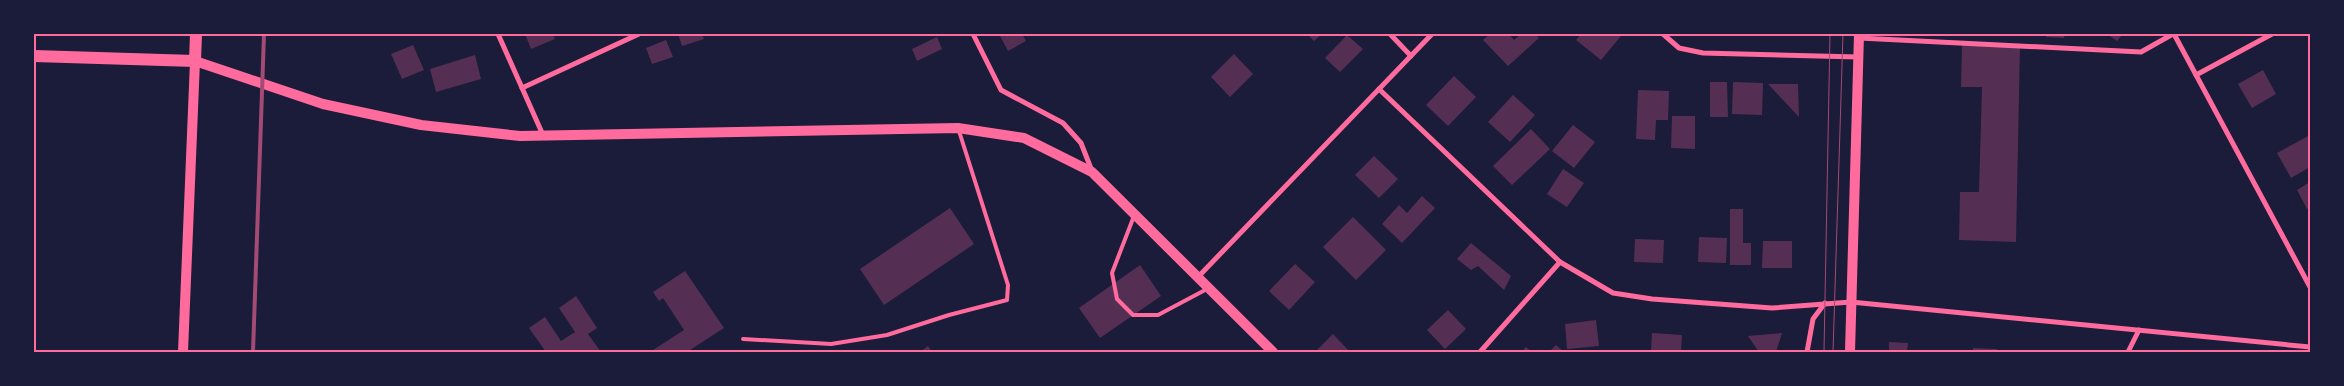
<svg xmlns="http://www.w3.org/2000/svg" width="2344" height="386" font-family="Literata,serif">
<rect width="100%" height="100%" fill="#1b1b3a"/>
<!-- building -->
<g fill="#542f53">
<path d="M525 34H553L555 39 531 49Z"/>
<path d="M678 34H702L704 39 682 46Z"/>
<path d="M999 34H1022L1026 41 1008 51Z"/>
<path d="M1307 34H1322L1314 41Z"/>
<path d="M1490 34H1509L1514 40 1521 34H1535L1539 38 1508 66 1483 40Z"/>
<path d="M1581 34H1618L1621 36 1601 60 1576 40Z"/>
<path d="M2046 34H2065L2064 38 2046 37Z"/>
<path d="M2107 34H2123L2117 41Z"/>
<path d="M1347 35 1363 49 1340 72 1325 58Z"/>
<path d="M937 37 942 49 917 61 912 49Z"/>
<path d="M666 40 673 57 652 64 646 48Z"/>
<path d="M1962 44 2020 45 2016 242 1959 240 1960 192H1979L1982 87H1961Z"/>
<path d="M413 45 424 70 402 79 391 54Z"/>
<path d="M1234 54 1253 74 1230 97 1211 77Z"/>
<path d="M475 55 481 79 436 92 430 69Z"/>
<path d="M2263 70 2276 94 2252 108 2238 84Z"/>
<path d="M1454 76 1476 97 1448 126 1426 105Z"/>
<path d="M1710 82H1727L1728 117H1710Z"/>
<path d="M1733 82 1763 83 1762 115 1732 114Z"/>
<path d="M1768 84H1798L1799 117Z"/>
<path d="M1638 90 1669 91 1668 120H1656L1655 140 1636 139Z"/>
<path d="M1513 95 1535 115 1510 142 1488 122Z"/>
<path d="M1672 116H1695V149L1671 148Z"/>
<path d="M1573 125 1595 142 1574 168 1552 151Z"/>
<path d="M1531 129 1550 149 1512 185 1493 166Z"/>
<path d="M2310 135V167L2291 178 2277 153Z"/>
<path d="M1374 156 1398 179 1379 198 1355 175Z"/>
<path d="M1563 169 1584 183 1567 207 1547 194Z"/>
<path d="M2310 182V208L2307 209 2297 190Z"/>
<path d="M1422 196 1435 208 1402 243 1382 224 1399 205 1407 213Z"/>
<path d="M950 208 974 244 884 305 860 269Z"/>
<path d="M1730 209H1743V243H1751V265H1730Z"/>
<path d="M1353 217 1386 250 1356 280 1323 247Z"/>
<path d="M1699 237 1727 238 1726 263 1698 262Z"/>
<path d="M1635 239 1664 240 1663 263 1634 262Z"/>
<path d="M1763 241H1792V268H1762Z"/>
<path d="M1471 243 1511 276 1504 290 1478 266 1471 270 1457 259Z"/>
<path d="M1295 264 1315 282 1289 310 1269 291Z"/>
<path d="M1140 265 1161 296 1100 338 1079 308Z"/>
<path d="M685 271 724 328 687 352H650L684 330 663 298 659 301 653 292Z"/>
<path d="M576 296 597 328 588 334 601 352H546L529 328 545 317 561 341 575 332 559 308Z"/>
<path d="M1448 310 1466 329 1445 349 1427 330Z"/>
<path d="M1596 320 1599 346 1567 349 1565 324Z"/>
<path d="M1652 333 1682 335 1681 352H1651Z"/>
<path d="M1782 333 1776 352H1759L1748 336Z"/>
<path d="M1333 334 1350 352H1319L1317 350Z"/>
<path d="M1889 342 1908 343 1907 352H1889Z"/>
<path d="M1556 345 1564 352H1549Z"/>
<path d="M928 346 932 352H920Z"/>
<path d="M1526 347 1532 352H1521Z"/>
<path d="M1973 348 1997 349V352H1973Z"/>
</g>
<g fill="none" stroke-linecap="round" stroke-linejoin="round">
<!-- service -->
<g stroke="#ff6b9d" stroke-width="4">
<path d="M1134 216 1112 273 1117 299 1133 315H1158L1207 289"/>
<path d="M743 339 831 344 887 335 949 315 1007 300 1008 285 959 131"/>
</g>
<!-- minor -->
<g stroke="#ff6b9d" stroke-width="5">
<path d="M498 34 543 135"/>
<path d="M973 34 1001 90 1063 123 1081 143 1092 171"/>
<path d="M1390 34 1411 56"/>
<path d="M1663 34 1679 48 1703 53 1858 57"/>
<path d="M2174 34 2310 287"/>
<path d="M1859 38 2141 52 2173 34"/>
<path d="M2196 75 2272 34"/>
<path d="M522 88 639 34"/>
<path d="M1379 89 1560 262 1613 293 1652 299 1772 308 1851 302 2310 347"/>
<path d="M1198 277 1432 34"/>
<path d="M1480 352 1560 262"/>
<path d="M1807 352 1813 319 1825 303"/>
<path d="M2128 352 2139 330"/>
</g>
<!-- secondary -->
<g stroke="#ff6b9d" stroke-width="10">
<path d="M183 352 195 61 323 104 421 125 520 136 958 128 1024 138 1092 172 1273 352"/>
<path d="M1850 352 1859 34"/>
</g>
<!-- primary -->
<path stroke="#ff6b9d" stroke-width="12" d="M34 56 195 61 196 34"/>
<!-- tram -->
<g stroke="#a44b75" stroke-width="1">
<path d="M1824 352 1830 34"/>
<path d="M1833 352 1843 34"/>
</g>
<!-- rail -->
<path stroke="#a44b75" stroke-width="4" d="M253 352 264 34"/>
</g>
<!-- border -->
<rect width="2344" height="386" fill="none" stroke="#1b1b3a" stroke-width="70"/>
<rect x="35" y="35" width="2274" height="316" fill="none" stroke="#ff6b9d" stroke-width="2"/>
</svg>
